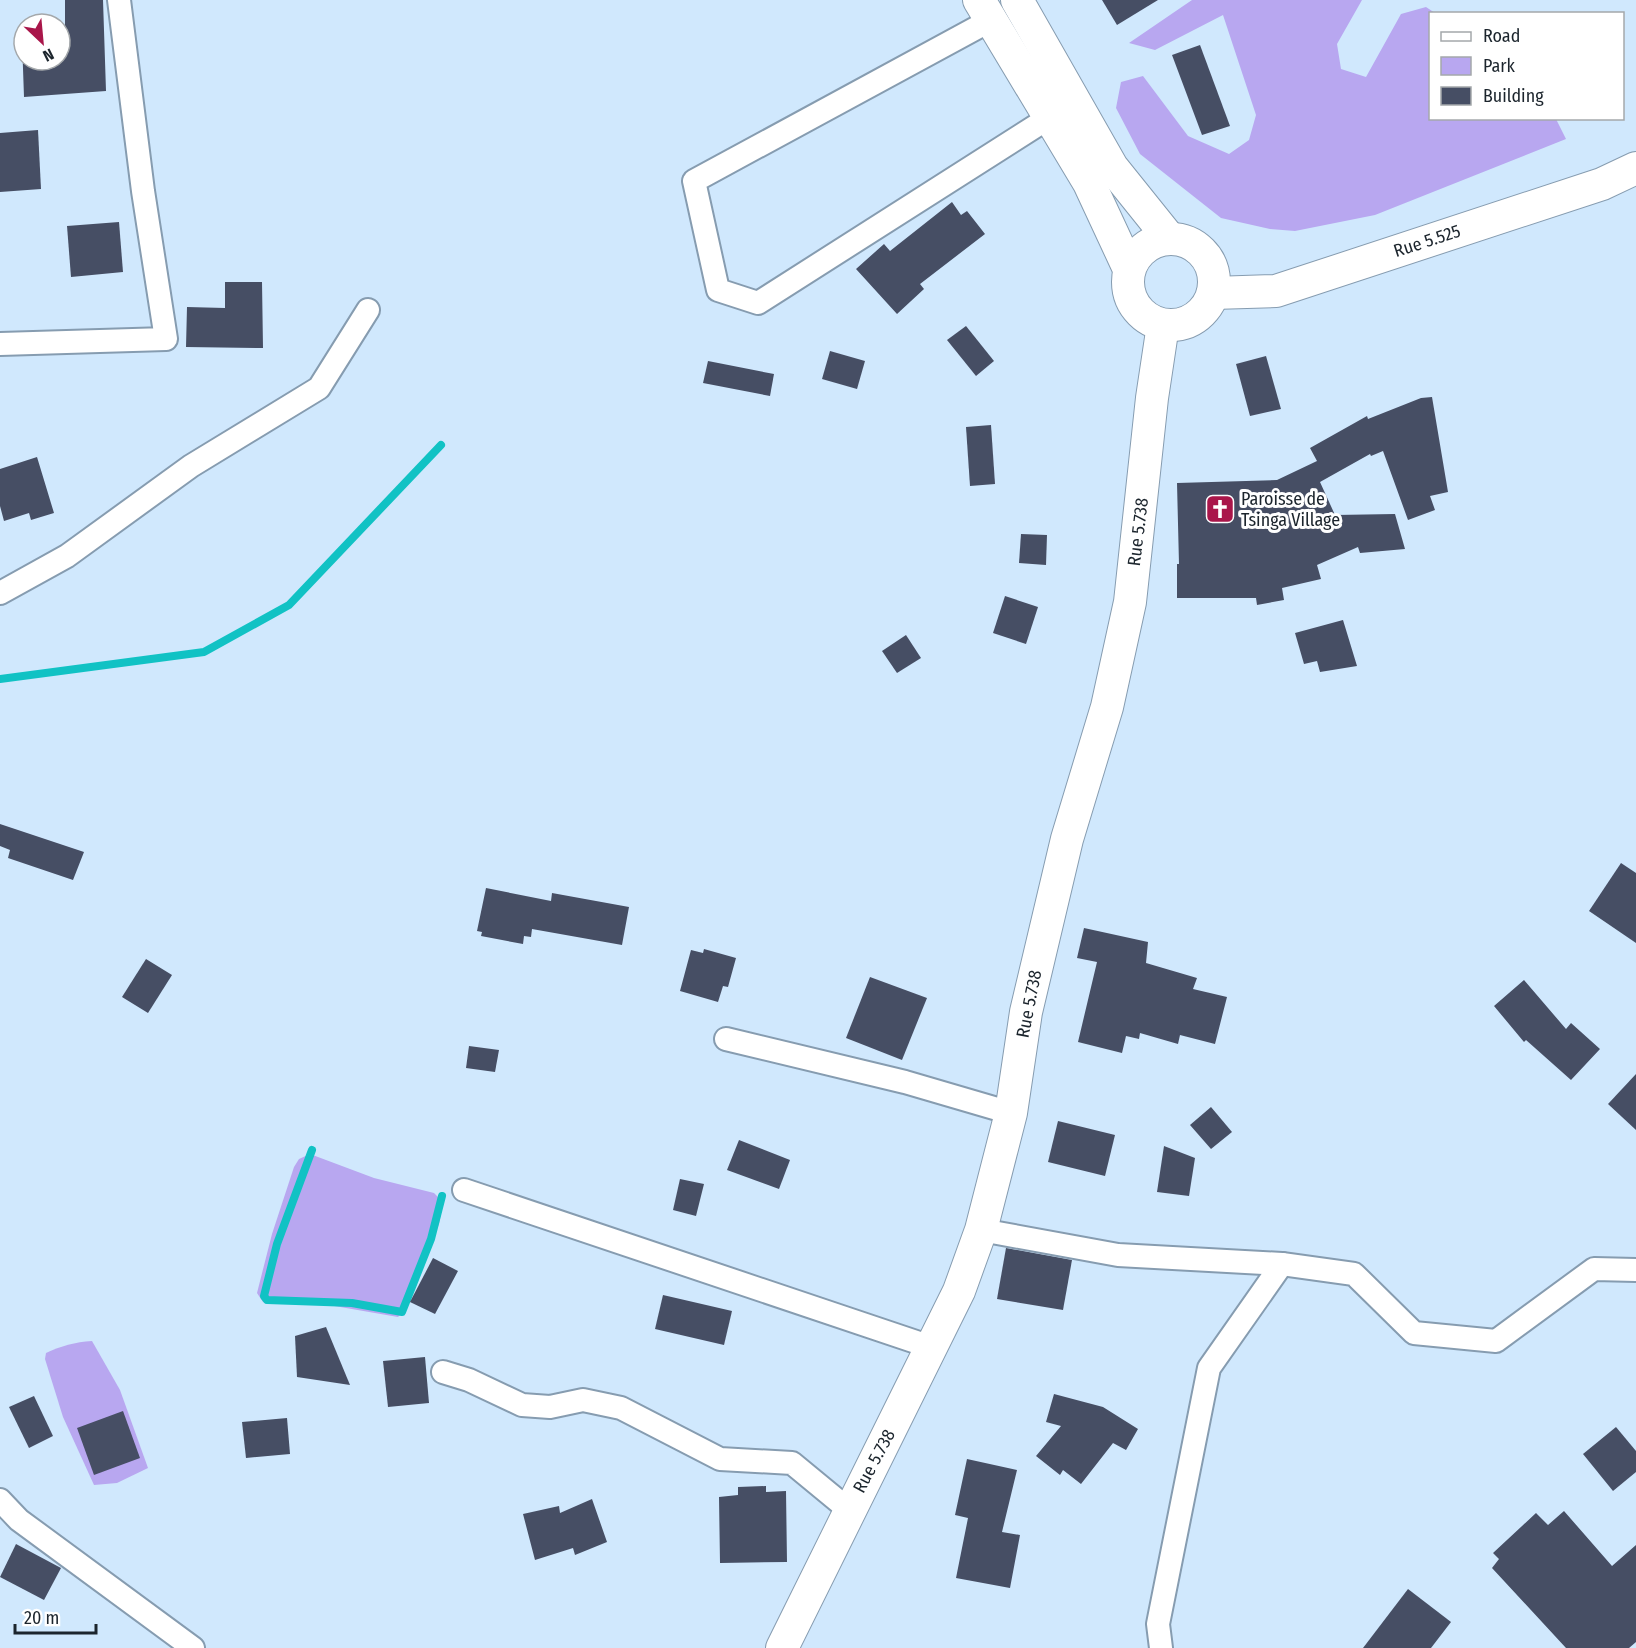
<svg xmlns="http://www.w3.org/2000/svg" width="1636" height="1648" font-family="'Fira Sans Condensed',sans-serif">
<rect width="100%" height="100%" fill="#d0e8fd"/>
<!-- green -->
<g fill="#b8a7f0">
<path d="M1192 0H1362L1337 44 1341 69 1366 77 1401 14 1426 7 1435 13 1430 14V118L1556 119 1566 139 1375 215 1295 231 1270 229 1221 218 1140 154 1116 108 1121 82 1143 76 1188 136 1229 154 1249 140 1256 115 1223 15 1155 50 1129 43Z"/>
<path d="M310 1154 374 1178 434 1193 443 1202 439 1224 402 1313 398 1317 323 1304H271L263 1302 257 1293 272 1234 294 1167 299 1159Z"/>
<path d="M92 1341 120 1390 148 1468 117 1483 94 1485 63 1417 45 1359 46 1353C61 1346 75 1342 92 1341Z"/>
</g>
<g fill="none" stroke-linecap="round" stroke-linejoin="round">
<!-- stream -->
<g stroke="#11c2c4" stroke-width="8">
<path d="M0 679 204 652 289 605 441 445"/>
<path d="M312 1150 277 1244 264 1296 267 1300 352 1303 402 1312 431 1239 442 1196"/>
</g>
</g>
<!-- building -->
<g fill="#464e64">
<path d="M65 0H103L106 91 24 97 22 40 24 60H60V39H65Z"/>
<path d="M1102 0H1158L1117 25Z"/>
<path d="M1200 45 1230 126 1202 135 1172 55Z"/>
<path d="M38 130 41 189 0 192V133Z"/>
<path d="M952 202 961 215 967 211 985 234 920 284 924 289 897 314 856 269 884 244 890 251Z"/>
<path d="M119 222 123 272 71 277 67 226Z"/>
<path d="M225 282H262L263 348 186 347 187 307 225 308Z"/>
<path d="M966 326 994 361 976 376 947 340Z"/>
<path d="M830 351 865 361 857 389 822 379Z"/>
<path d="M1266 356 1281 409 1250 416 1236 364Z"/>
<path d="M708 361 774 374 770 396 703 383Z"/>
<path d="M1432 397 1448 492 1430 496 1435 510 1408 520 1383 451 1371 456 1370 454 1320 482 1335 515 1395 514 1405 549 1360 553 1358 547 1317 565 1321 579 1282 588 1284 600 1257 605 1256 598H1177V564H1179L1177 483 1277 480 1317 461 1310 448 1367 416 1368 419 1421 398Z"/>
<path d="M991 425 995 484 970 486 966 427Z"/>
<path d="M37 457 54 513 31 520 29 513 4 521 0 506V469Z"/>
<path d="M1021 534 1047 535 1046 565 1019 563Z"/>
<path d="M1005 596 1038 607 1026 644 993 633Z"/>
<path d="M1343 620 1357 666 1320 672 1317 661 1304 664 1295 633Z"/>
<path d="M906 635 921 658 897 673 882 651Z"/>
<path d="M0 824 84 852 73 880 8 858 10 850 0 846Z"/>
<path d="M1621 863 1636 873V943L1589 911Z"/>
<path d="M486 888 551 901 552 893 629 907 622 945 532 929 531 937 524 936 523 944 481 936 482 932 477 931Z"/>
<path d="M1084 928 1148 942 1146 963 1197 978 1193 989 1227 997 1215 1044 1180 1035 1178 1044 1140 1033 1139 1039 1126 1036 1122 1053 1078 1042 1097 962 1077 958Z"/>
<path d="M704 949 736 958 728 987 723 986 718 1002 680 991 691 950 703 953Z"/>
<path d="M146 959 172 975 148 1013 122 997Z"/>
<path d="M870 977 927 998 902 1060 846 1038Z"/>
<path d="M1524 980 1566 1029 1571 1023 1600 1049 1571 1080 1526 1040 1524 1042 1494 1006Z"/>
<path d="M469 1046 499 1050 495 1072 466 1068Z"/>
<path d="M1636 1074V1130L1608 1104Z"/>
<path d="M1211 1107 1232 1132 1211 1149 1190 1125Z"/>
<path d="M1058 1121 1115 1135 1105 1176 1048 1162Z"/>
<path d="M739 1140 790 1160 779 1189 727 1170Z"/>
<path d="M1164 1146 1195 1158 1189 1196 1157 1192Z"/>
<path d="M680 1179 704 1184 696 1216 673 1210Z"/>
<path d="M1006 1248 1072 1260 1063 1310 997 1299Z"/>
<path d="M433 1258 458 1271 435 1314 410 1302Z"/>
<path d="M663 1295 732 1311 724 1345 655 1329Z"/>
<path d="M326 1327 350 1385 297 1377 295 1336Z"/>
<path d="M425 1357 429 1403 388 1407 383 1361Z"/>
<path d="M1054 1394 1103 1407 1138 1429 1126 1450 1113 1443 1081 1484 1063 1470 1060 1475 1036 1456 1061 1426 1046 1422Z"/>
<path d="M34 1396 53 1436 29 1448 9 1407Z"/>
<path d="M123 1411 140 1458 94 1475 77 1428Z"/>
<path d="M287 1418 290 1454 246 1458 242 1422Z"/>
<path d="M1616 1427 1636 1451V1472L1613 1491 1583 1454Z"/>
<path d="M967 1459 1017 1470 1002 1532 1020 1535 1010 1588 956 1578 968 1518 955 1515Z"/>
<path d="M766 1486V1492L786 1491 787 1562 720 1563 719 1497 738 1495V1487Z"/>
<path d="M592 1499 607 1542 575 1555 573 1548 535 1560 523 1514 559 1506 560 1513Z"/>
<path d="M1564 1511 1612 1566 1636 1545V1642L1629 1648H1566L1492 1568 1499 1559 1493 1553 1536 1513 1548 1525Z"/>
<path d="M16 1544 61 1568 44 1600 0 1577Z"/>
<path d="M1408 1589 1451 1622 1431 1648H1363Z"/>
</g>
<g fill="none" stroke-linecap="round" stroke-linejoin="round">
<!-- street casing -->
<g stroke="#869cb0" stroke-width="26">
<g id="street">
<path d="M991 20 694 181 718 290 758 303 1050 117"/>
<path d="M0 344 166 339 143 191 119 0"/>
<path d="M0 593 67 556 191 466 319 388 368 310"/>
<path d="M726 1039 905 1082 1011 1113"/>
<path d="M464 1190 931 1347"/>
<path d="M981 1230 1118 1255 1282 1264 1354 1274 1414 1333 1496 1341 1594 1269 1636 1270"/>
<path d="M443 1372 469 1380 522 1405 550 1407 583 1400 621 1408 720 1459 792 1463 849 1510"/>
<path d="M0 1500 19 1520 193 1648"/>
<path d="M1161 1648 1158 1624 1209 1368 1282 1264"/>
</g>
</g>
<!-- secondary casing -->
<g stroke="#869cb0" stroke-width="34">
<g id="secondary">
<path d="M979 0 1089 183 1129 269"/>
<path d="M1017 0 1112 167 1169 238"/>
<circle cx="1171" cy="282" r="43"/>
<path d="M1213 293 1276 291 1602 184 1636 168"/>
<path d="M782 1648 959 1291 981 1230 1011 1113 1026 1012 1067 839 1107 707 1130 602 1152 398 1163 325"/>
</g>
</g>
<!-- street -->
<use href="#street" stroke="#fff" stroke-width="22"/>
<!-- secondary -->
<use href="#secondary" stroke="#fff" stroke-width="32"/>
</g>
<!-- icons -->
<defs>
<g id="church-square" transform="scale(1.5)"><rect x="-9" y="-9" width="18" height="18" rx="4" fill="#a9164a" stroke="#fff"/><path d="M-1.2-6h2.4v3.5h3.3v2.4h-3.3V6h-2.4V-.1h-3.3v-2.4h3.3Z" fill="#fff"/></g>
</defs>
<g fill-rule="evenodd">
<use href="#church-square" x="1220" y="509"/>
</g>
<g text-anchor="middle" stroke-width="6" stroke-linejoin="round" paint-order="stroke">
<!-- street labels -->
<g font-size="18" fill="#1c252d" stroke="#fff">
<text transform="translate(1427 241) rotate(-18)" y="6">Rue 5.525</text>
<text transform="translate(1138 532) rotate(-83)" y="6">Rue 5.738</text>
<text transform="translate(1029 1004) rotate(-79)" y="6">Rue 5.738</text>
<text transform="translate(874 1461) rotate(-62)" y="6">Rue 5.738</text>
</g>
<!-- poi labels -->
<g font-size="18" fill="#1c252d" stroke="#fff" text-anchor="start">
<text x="1241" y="505">Paroisse de<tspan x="1241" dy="21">Tsinga Village</tspan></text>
</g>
</g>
<!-- legend -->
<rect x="1429" y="12" width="195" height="108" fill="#ffffff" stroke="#a4a8ab" stroke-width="1.5"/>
<rect x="1441" y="32" width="30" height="9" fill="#ffffff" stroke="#a4a8ab" stroke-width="1.5"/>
<text x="1483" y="42" font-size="18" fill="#1c252d">Road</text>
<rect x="1441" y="57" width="30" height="18" fill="#b8a7f0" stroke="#a4a8ab" stroke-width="1.5"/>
<text x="1483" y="72" font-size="18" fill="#1c252d">Park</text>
<rect x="1441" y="87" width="30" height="18" fill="#464e64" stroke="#a4a8ab" stroke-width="1.5"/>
<text x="1483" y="102" font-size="18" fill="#1c252d">Building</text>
<!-- north arrow -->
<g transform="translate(42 42) rotate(154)"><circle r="28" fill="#ffffff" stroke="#a4a8ab" stroke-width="1.5"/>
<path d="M0-4.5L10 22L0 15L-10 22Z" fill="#a9164a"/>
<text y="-9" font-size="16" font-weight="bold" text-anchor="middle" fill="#1c252d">N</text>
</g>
<!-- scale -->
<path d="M15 1624v9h81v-9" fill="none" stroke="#1c252d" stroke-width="3"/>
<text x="24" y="1624" font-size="18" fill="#1c252d" stroke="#ffffff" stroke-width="4.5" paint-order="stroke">20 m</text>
</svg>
